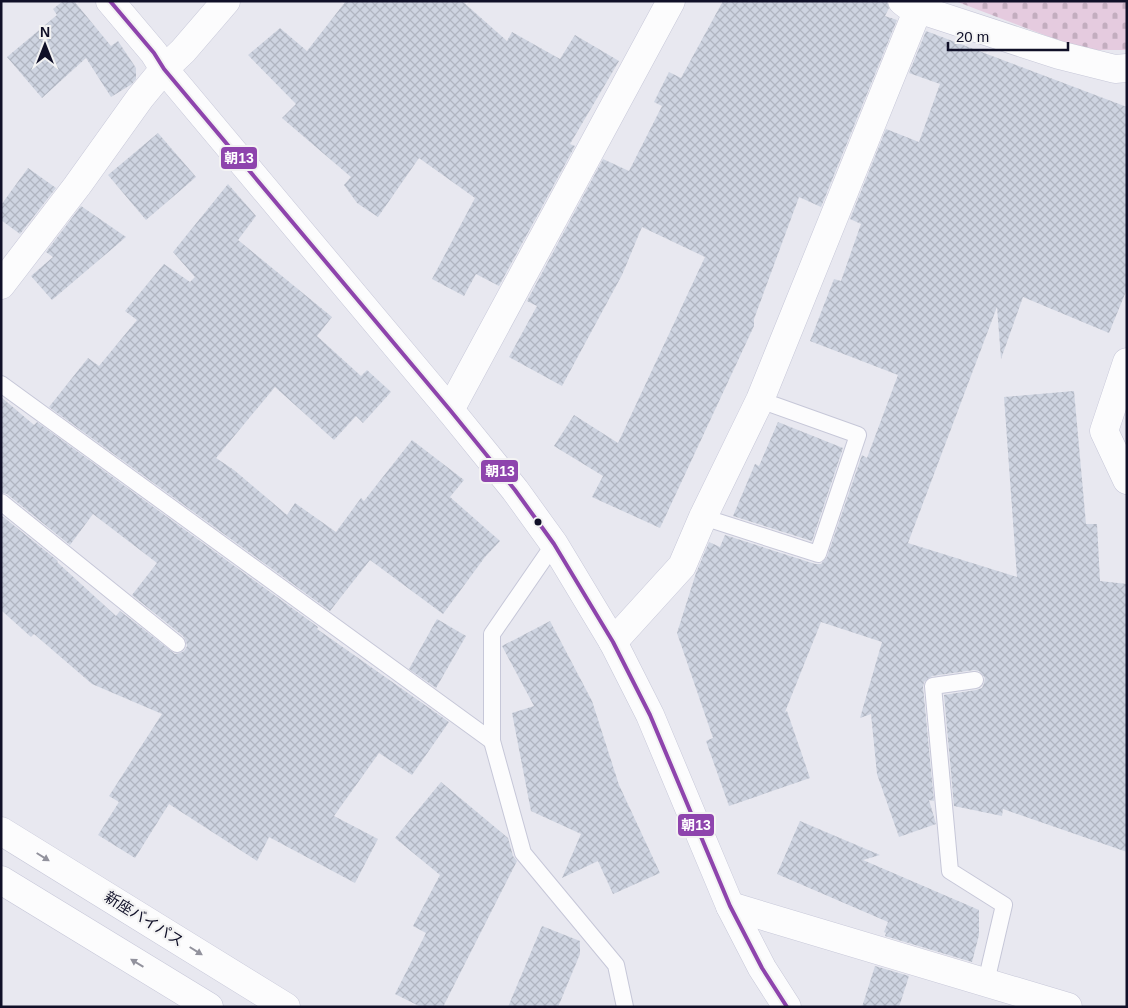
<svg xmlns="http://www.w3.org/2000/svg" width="1128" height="1008" font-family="Helvetica,'Noto Sans JP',sans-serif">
<defs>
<pattern id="cemetery-stones" width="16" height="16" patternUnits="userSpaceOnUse" patternTransform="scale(1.25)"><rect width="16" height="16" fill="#e5cbdf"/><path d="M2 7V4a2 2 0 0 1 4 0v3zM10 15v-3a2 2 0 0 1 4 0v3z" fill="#c3adbf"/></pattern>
<pattern id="building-cross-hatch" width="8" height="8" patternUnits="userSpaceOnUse" patternTransform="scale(1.25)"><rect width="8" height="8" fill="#ced4e1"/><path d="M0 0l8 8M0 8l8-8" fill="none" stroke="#b0b5c1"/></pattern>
</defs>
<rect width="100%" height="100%" fill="#e8e8f0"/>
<!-- cemetery -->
<path fill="url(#cemetery-stones)" d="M955 1H1127V50H1084Z"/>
<!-- building -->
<g fill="url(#building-cross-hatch)">
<path d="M63 1H74L111 46 118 41 136 68V79L132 84 111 97 86 58 42 98 7 57 57 15 53 9Z"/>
<path d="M346 1H462L507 41 512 32 560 59 575 35 619 61 570 144 575 146 499 286 476 274 464 296 432 279 475 198 419 158 378 217 357 203 344 185 351 177 282 118 296 104 248 55 280 28 307 51Z"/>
<path d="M723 1H887L889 8 885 16 897 20 821 207 799 197 754 319V326L660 528 592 497 603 476 554 446 574 415 618 443 705 257 642 227 622 275 562 386 509 357 537 306 527 301 603 159 629 171 662 106 654 102 669 72 681 78Z"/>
<path d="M926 31 1127 107V289L1109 333 1023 297 1001 359 997 307 908 543 1017 577 1004 397 1074 391 1086 524H1097L1100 581 1127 584V852L1003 809 1002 816 954 806 944 695 976 690 982 688 984 683 985 678 979 671 974 670 932 676 924 682 923 687 934 801 929 800 936 824 899 837 877 774 871 714 860 718 882 642 821 622 785 712 787 711 810 778 729 806 706 741 713 738 677 633 696 573 709 542 720 547 725 535 815 564H821L827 557 862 455 867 458 898 375 810 341 834 279 841 281 861 224 850 219 886 129 919 142 940 84 909 73Z"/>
<path d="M158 133 196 177 146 220 108 175Z"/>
<path d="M28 168 56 188 20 234 1 220V205Z"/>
<path d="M228 184 256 216 238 240 332 317 317 336 361 376 367 370 391 392 363 423 356 416 334 440 275 387 216 458 234 470 287 515 295 503 336 532 361 498 364 501 412 440 464 480 450 497 500 541 485 557 443 614 370 560 330 611 49 407 88 358 99 366 137 320 125 311 164 264 190 282 195 277 173 252Z"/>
<path d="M81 206 126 237 52 300 31 276 53 257 46 252Z"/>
<path d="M1 397 34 425 37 422 318 627 317 629 449 722 412 775 379 753 334 816 378 839 355 883 269 837 257 861 169 804 135 858 98 835 119 802 109 796 162 714 92 684 34 634 31 637 1 610V515L58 561 57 562 116 616 120 611 175 654 180 653 184 651 187 646 186 641 183 636 132 595 157 563 93 514 70 545 7 494 1 492Z"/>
<path d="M778 422 843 448 812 541 733 516 755 464 759 466Z"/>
<path d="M437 619 466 636 436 688 409 669Z"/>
<path d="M550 621 592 701 619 785 660 873 613 894 598 861 562 878 581 834 531 811 512 713 534 706 502 646Z"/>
<path d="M441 782 508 838 513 856 517 861 443 1007H421L395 994 426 933 413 926 440 875 395 838Z"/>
<path d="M800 821 880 855 863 860 979 910V935L972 962 885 936 886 933 884 932 888 922 777 874Z"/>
<path d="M542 926 580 941V954L558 1007H508Z"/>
<path d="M875 966 909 976 899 1007H862Z"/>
</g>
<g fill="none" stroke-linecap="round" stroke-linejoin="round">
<!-- lane casing -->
<g stroke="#c6c7d8" stroke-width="18">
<g id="lane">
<path d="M1 384 492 741"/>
<path d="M1 502 177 644"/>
<path d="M703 517 818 554 858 435 760 400"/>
<path d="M554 544 492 634V741L523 853 616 965 625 1007"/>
<path d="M975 680 933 686 950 871 1004 905 986 982"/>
</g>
</g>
<!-- street casing -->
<g stroke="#c6c7d8" stroke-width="29">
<g id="street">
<path d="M902 1 907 5 918 9 1059 55 1115 69 1127 68"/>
<path d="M1 285 77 186 140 98 164 69 183 51 226 1"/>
<path d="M1127 362 1104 431 1127 480"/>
<path d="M450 410 671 1"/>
<path d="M613 642 682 566 703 517 760 400 918 9"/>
<path d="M730 906 1068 1007"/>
</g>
</g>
<!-- primary casing -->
<g stroke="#c6c7d8" stroke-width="29">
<path id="primary" d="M110 1 154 53 164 69 450 410 515 490 554 544 613 642 650 715 730 906 762 968 787 1007"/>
</g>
<!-- highway casing -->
<g stroke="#c6c7d8" stroke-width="29">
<g id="highway">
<path d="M1 831 286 1007"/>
<path d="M1 880 209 1007"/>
</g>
</g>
<!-- lane -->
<use href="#lane" stroke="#fcfcfd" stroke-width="16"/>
<!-- street -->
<use href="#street" stroke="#fcfcfd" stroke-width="28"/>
<!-- primary -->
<use href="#primary" stroke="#fcfcfd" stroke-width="28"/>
<!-- highway -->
<use href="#highway" stroke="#fcfcfd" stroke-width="28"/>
<!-- bus-1 casing -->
<g stroke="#f3f3f3" stroke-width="8">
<path id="bus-1" d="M110 1 154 53 164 69 450 410 515 490 554 544 613 642 650 715 730 906 762 968 787 1007"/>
</g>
<!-- bus-1 -->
<use href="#bus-1" stroke="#8e44ad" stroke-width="4"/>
</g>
<!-- one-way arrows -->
<defs><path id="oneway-solid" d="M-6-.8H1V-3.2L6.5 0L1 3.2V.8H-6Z" transform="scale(1.25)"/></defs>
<g fill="#92929d">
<use href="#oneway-solid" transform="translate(43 857) rotate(32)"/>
<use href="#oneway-solid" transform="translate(196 951) rotate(32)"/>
<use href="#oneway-solid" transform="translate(137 963) rotate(-149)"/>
</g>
<!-- markers -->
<circle fill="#101028" stroke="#f3f3f3" stroke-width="2" cx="538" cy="522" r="4.5"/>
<g text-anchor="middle" stroke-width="4.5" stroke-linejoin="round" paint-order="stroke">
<!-- street labels -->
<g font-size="15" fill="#101028" stroke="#f3f3f3">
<text transform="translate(144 919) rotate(32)" y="5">新座バイパス</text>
</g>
</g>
<g stroke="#f3f3f3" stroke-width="2">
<rect x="220" y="146" width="38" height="24" rx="5" fill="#8e44ad"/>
<rect x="480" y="459" width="39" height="24" rx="5" fill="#8e44ad"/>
<rect x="677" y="813" width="38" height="24" rx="5" fill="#8e44ad"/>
</g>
<g font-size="14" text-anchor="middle" font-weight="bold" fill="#fff">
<text x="239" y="163">朝13</text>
<text x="500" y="476">朝13</text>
<text x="696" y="830">朝13</text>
</g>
<!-- border -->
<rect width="1128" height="1008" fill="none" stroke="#101028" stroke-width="5"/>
<!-- north arrow -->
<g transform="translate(45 45)" stroke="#f3f3f3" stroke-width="4" paint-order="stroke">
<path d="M0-4L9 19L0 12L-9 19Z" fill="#101028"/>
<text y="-8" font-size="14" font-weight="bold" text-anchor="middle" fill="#101028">N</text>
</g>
<!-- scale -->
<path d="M948 42v8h120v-8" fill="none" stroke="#101028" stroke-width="2.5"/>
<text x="956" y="42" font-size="15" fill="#101028" stroke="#f3f3f3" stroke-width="4" paint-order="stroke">20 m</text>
</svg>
